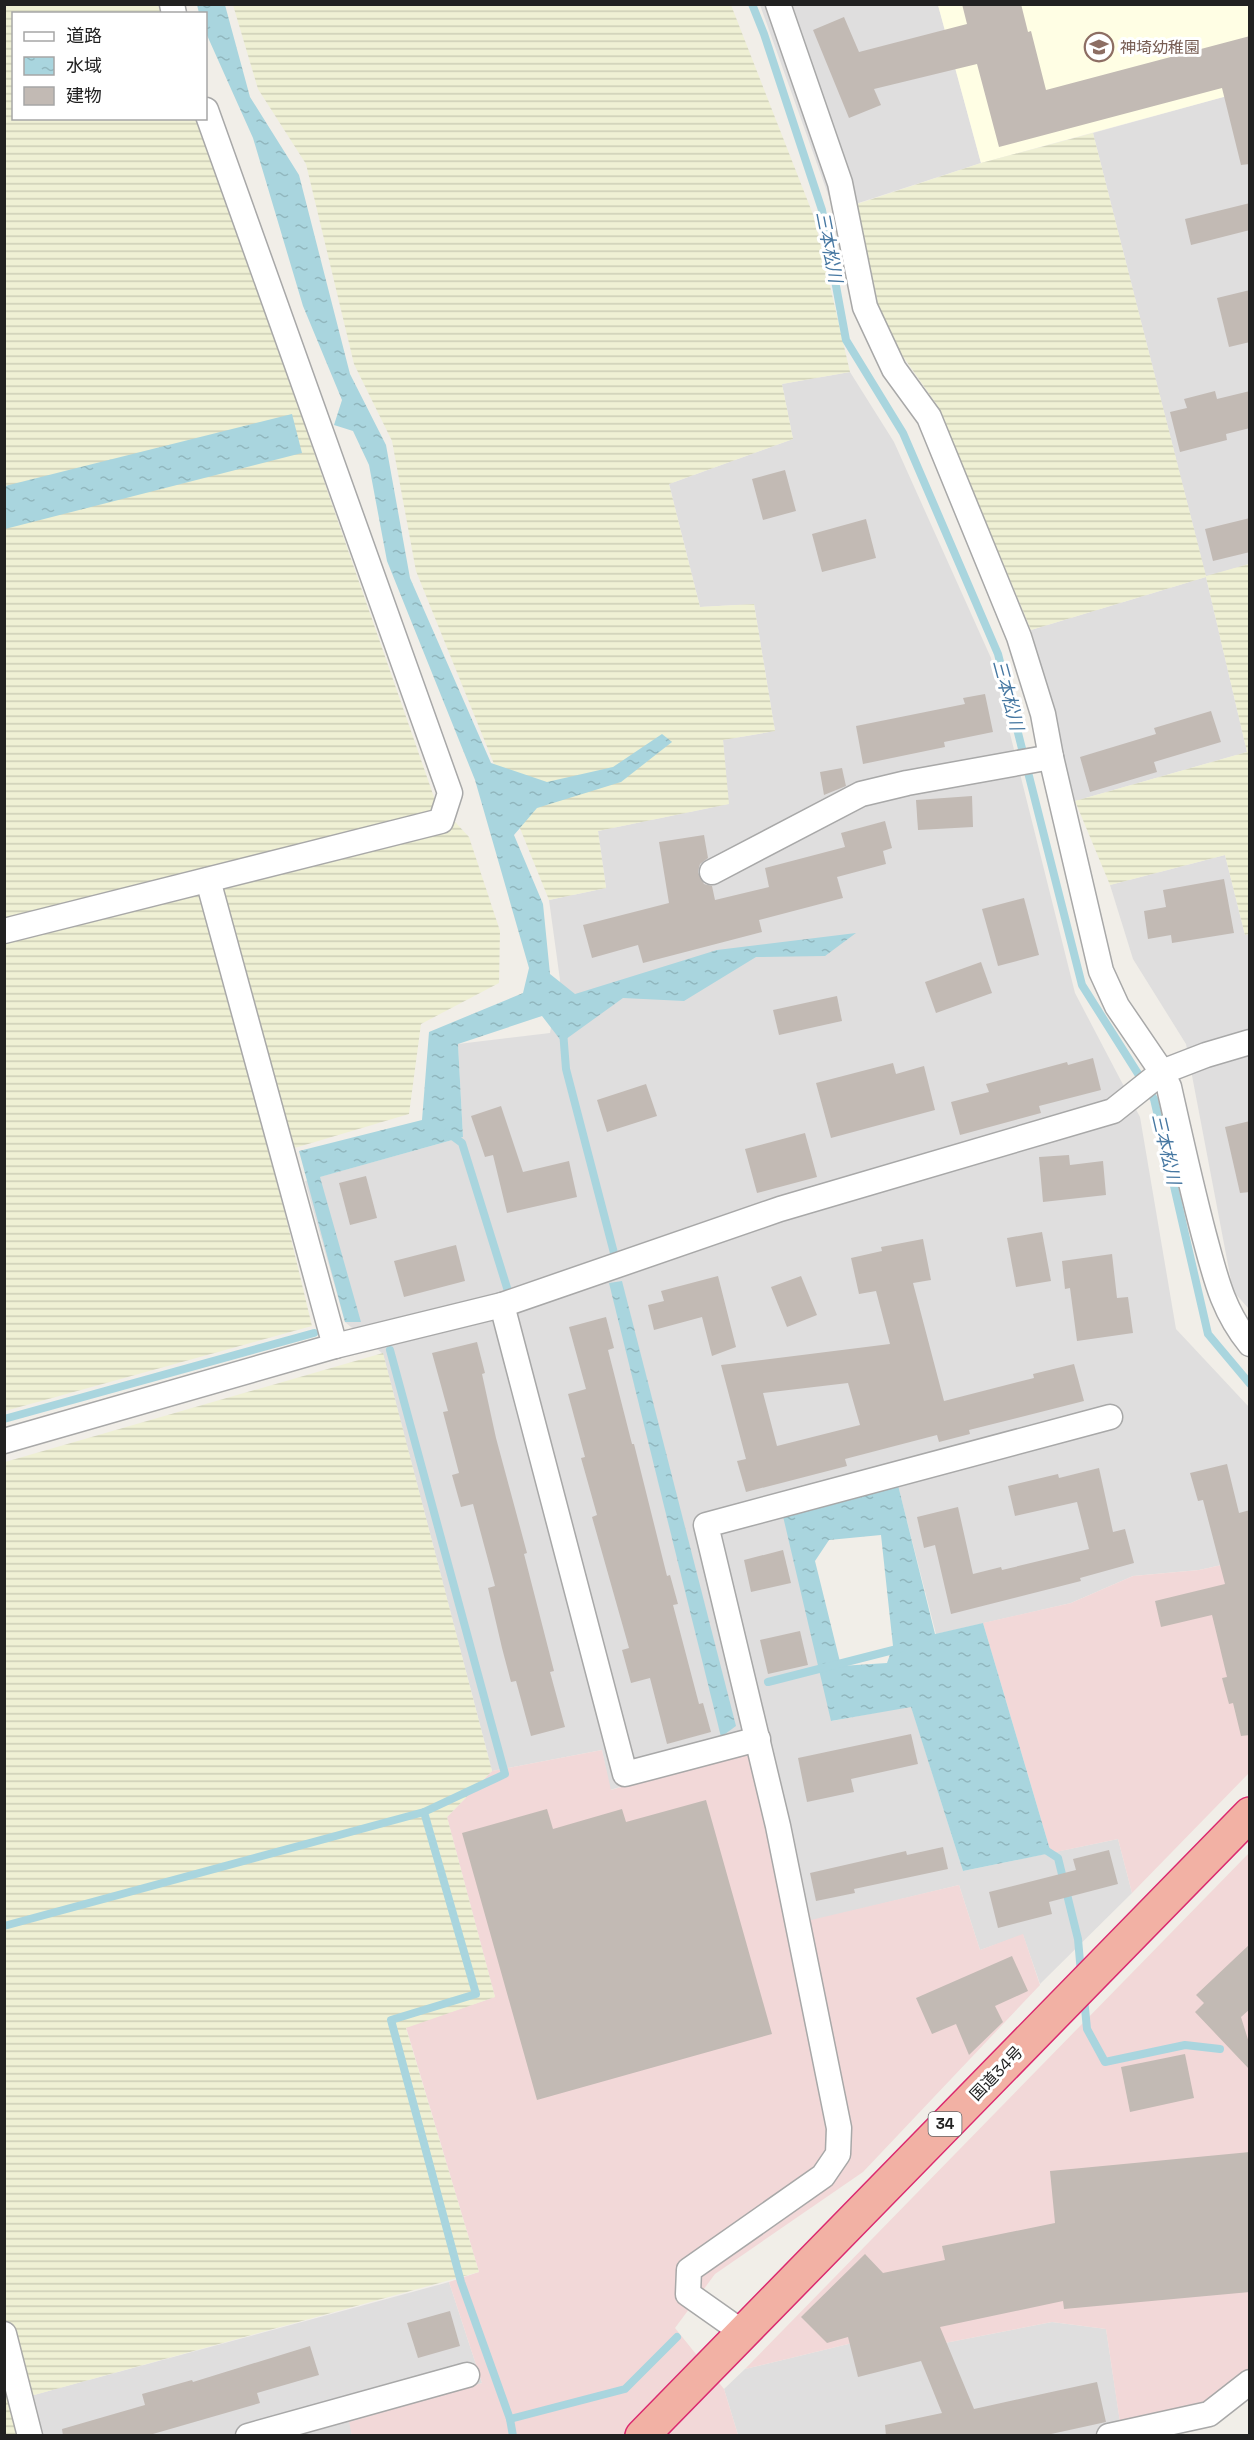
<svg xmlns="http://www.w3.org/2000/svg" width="1254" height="2440" font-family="'Space Grotesk','Noto Sans JP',sans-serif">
<defs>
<pattern id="farmland-rules" width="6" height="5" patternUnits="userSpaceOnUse" patternTransform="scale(1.5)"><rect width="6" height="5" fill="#eff0d4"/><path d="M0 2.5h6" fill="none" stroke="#cdceb6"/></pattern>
<pattern id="water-ripples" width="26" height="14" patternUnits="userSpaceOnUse" patternTransform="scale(1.5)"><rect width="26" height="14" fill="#a9d5de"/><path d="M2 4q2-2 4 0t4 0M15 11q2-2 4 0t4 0" fill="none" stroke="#91b7be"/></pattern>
</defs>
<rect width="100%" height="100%" fill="#f1eee8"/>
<!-- residential -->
<g fill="#dfdede">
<path d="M760 5H938L981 163 834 211Z"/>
<path d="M1249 90V564L1206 577 1247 752 1075 801 1031 630 1206 577 1093 133Z"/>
<path d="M850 372 894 442 991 658 1075 993 1140 1117 1176 1329 1249 1407V1559L1199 1570 1133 1576 1071 1603 936 1634 897 1482 783 1512 832 1721 911 1706 963 1871 1118 1839 1132 1893 1040 1984 1023 1935 980 1950 959 1885 811 1921 769 1744 610 1790 602 1750 492 1771 383 1354 345 1322 305 1181 463 1137 458 1044 550 1033 560 980 549 900 606 888 598 831 728 804 723 740 775 731 754 604 700 607 669 484 793 439 782 384Z"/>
<path d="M1225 855 1245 935 1249 934V1309L1233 1291 1186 1044 1133 959 1110 885Z"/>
<path d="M449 2282 482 2383 350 2422 352 2436 18 2435 8 2402Z"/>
<path d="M1052 2322 1106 2329 1122 2435H738L724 2389 745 2369 910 2329 914 2349Z"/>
</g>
<!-- commercial -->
<g fill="#f2d8d8">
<path d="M1249 1559V1773L1132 1893 1118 1839 1051 1853 983 1623 1071 1603 1133 1576 1199 1570Z"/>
<path d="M769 1744 811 1920 959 1885 980 1950 1023 1934 1040 1985 863 2172 715 2274 675 2328 724 2389 738 2435 352 2436 349 2422 482 2383 449 2282 479 2272 406 2027 495 1997 447 1817 492 1771 602 1750 611 1790Z"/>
<path d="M1249 1853V2382L1209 2414 1122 2436 1106 2329 1052 2322 914 2349 910 2329 745 2369Z"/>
</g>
<!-- education -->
<path fill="#fffee4" d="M938 5H1249V90L981 163Z"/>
<!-- farmland -->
<g fill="url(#farmland-rules)">
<path d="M5 5H164L166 13 14 14V118L198 119 435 800 469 837 500 931 499 983 421 1024 409 1114 271 1155 312 1326 5 1411Z"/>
<path d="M233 5H731L814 217 850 372 782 384 793 439 669 484 700 607 754 604 775 731 723 740 729 804 598 831 606 888 549 900 416 571 392 441 354 364 306 164 258 89Z"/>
<path d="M1093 133 1206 576 1249 564V934L1245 935 1225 855 1110 885 1075 801 1247 752 1206 577 1031 630 937 405 883 328 857 204 981 163Z"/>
<path d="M383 1353 492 1771 447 1817 495 1997 406 2028 479 2272 9 2402 18 2435 5 2436V1462Z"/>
</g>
<!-- water -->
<g fill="url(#water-ripples)" fill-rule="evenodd">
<path d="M197 5H225L250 97 299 175 350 374 386 445 410 578 491 763 547 782 613 767 662 734 672 742 621 782 537 808 514 835 543 904 550 974 575 994 717 950 856 933 825 956 756 957 684 1001 623 998 562 1042 542 1016 458 1044 463 1137 320 1177 361 1322H345L299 1151 422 1120 429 1032 523 993 529 968 475 780 387 561 369 465 353 431 334 425 342 400 303 306 253 138 206 33V14L199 13Z"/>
<path d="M292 414 302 453 5 529V486Z"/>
<path d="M622 1281 736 1726 721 1737 609 1283Z"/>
<path d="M897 1481 935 1634 983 1623 1051 1853 963 1871 911 1707 831 1721 782 1512ZM881 1535 893 1646 887 1663 841 1666 815 1561 829 1540Z"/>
</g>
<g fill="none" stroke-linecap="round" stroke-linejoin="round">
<!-- stream -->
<g stroke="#a9d5de" stroke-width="8">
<path d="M752 4 764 34 822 210 846 340 903 433 998 654 1082 985 1154 1099 1208 1334 1250 1384"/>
<path d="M563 1031 566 1069 614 1253"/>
<path d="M447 1132 462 1143 508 1291"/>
<path d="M390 1350 505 1774 424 1812 476 1994 391 2020 461 2282 510 2419 513 2436"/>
<path d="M4 1419 314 1333"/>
<path d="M768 1682 901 1648"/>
<path d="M1043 1846 1044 1849 1058 1858 1078 1939 1081 1973"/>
<path d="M4 1926 424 1812"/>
<path d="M1084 1998 1087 2029 1105 2062 1185 2045 1220 2049"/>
<path d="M510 2419 625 2389 677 2337"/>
</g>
</g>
<!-- building -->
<g fill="#c2bab4" fill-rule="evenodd">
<path d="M962 4H1021L1028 32 1031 31 1046 90 1250 36V164L1241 165 1222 88 999 147 977 64 874 89 881 105 849 118 813 30 844 17 859 52 967 24Z"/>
<path d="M1250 203V230L1191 245 1185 219Z"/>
<path d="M1250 290V342L1229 347 1217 298Z"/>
<path d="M1215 391 1217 399 1250 391V428L1226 434 1227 440 1180 452 1170 412 1187 408 1184 399Z"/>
<path d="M785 470 796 511 763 520 752 479Z"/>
<path d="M1250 518V552L1213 561 1205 529Z"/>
<path d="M866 519 876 558 822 572 812 534Z"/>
<path d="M985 694 993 732 944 742 945 747 863 764 856 726 965 704 963 698Z"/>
<path d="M1211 711 1221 742 1154 762 1157 772 1090 792 1080 757 1156 734 1154 728Z"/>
<path d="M842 768 846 786 824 795 820 772Z"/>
<path d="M972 796 973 827 918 830 916 800Z"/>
<path d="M885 821 892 848 883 851 886 864 837 877 843 898 759 920 762 932 643 963 638 945 592 958 583 925 669 903 659 842 704 835 708 858 700 864 698 872 704 884 712 886 715 900 769 887 765 868 845 847 841 833Z"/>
<path d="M1224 879 1234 933 1172 943 1171 935 1148 939 1144 911 1166 907 1163 890Z"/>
<path d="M1024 898 1039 955 998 966 982 909Z"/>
<path d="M981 962 992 993 936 1013 925 982Z"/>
<path d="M837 996 842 1021 779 1035 773 1010Z"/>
<path d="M1093 1058 1101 1090 1039 1106 1041 1113 960 1135 951 1102 989 1092 986 1084 1067 1062 1068 1065Z"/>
<path d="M893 1063 896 1074 924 1066 935 1110 831 1138 816 1083Z"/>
<path d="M646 1084 657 1116 607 1132 597 1100Z"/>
<path d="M501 1106 523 1172 569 1161 577 1197 507 1213 493 1155 485 1157 471 1116Z"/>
<path d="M1250 1121V1192L1240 1193 1225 1127Z"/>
<path d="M805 1133 817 1177 757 1193 745 1149Z"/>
<path d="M1069 1155 1070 1165 1103 1161 1106 1195 1043 1202 1039 1157Z"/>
<path d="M366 1176 377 1218 350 1225 339 1183Z"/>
<path d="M1042 1232 1051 1281 1016 1287 1007 1238Z"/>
<path d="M923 1239 931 1280 913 1283 944 1401 1034 1378 1033 1374 1074 1364 1084 1401 969 1430 970 1434 939 1442 937 1435 845 1459 847 1466 746 1492 737 1461 746 1459 721 1365 890 1344 876 1291 859 1294 851 1258 882 1251 881 1247ZM848 1383 860 1425 777 1446 763 1393Z"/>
<path d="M456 1245 465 1281 404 1297 394 1261Z"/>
<path d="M1112 1254 1117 1298 1128 1297 1133 1333 1077 1341 1070 1288 1065 1289 1062 1261Z"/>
<path d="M718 1276 736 1347 712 1356 702 1317 654 1330 648 1305 664 1301 661 1291Z"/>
<path d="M801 1276 817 1315 787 1327 771 1287Z"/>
<path d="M606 1317 614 1348 608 1350 632 1444H634L667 1576 670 1575 678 1604 673 1605 699 1704 703 1703 711 1732 667 1744 650 1678 631 1683 622 1650 629 1648 592 1517 597 1515 581 1458 585 1457 568 1394 586 1389 569 1327Z"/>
<path d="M477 1342 485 1373 482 1374 496 1438 527 1553 524 1554 554 1671 550 1672 565 1727 531 1736 516 1681 511 1682 502 1648 488 1588 495 1586 473 1504 461 1507 452 1475 459 1473 443 1412 448 1411 432 1353Z"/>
<path d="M1227 1464 1239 1513 1250 1510V1735L1241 1736 1233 1703 1229 1704 1222 1678 1227 1677 1212 1615 1161 1627 1155 1601 1225 1584 1203 1500 1198 1501 1190 1473Z"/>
<path d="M1099 1468 1113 1532 1125 1529 1134 1563 1080 1578 1081 1581 951 1614 935 1545 924 1548 917 1517 958 1507 973 1574 1001 1567 1002 1570 1089 1549 1077 1502 1015 1516 1008 1486 1058 1474 1059 1478Z"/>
<path d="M783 1550 791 1583 751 1592 744 1560Z"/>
<path d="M800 1631 808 1665 768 1674 760 1640Z"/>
<path d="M911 1734 918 1764 851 1779 854 1792 807 1802 798 1758Z"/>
<path d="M706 1800 772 2034 537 2100 462 1833 547 1809 553 1829 622 1809 626 1822Z"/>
<path d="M943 1847 948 1869 854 1889 855 1893 816 1901 810 1873 906 1851 907 1855Z"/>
<path d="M1109 1850 1118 1884 1049 1902 1052 1914 998 1928 989 1892 1076 1870 1073 1859Z"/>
<path d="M1250 1944V2009L1241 2017 1250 2046V2070L1195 2012 1204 2003 1196 1995Z"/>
<path d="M1012 1956 1028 1991 995 2006 1003 2022 969 2055 956 2024 932 2034 916 1998Z"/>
<path d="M1185 2054 1194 2098 1130 2112 1121 2067Z"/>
<path d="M1250 2152V2292L1064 2309 1063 2301 940 2327 974 2409 1097 2382 1106 2422 1042 2436H886L885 2425 942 2413 921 2361 858 2377 848 2337 827 2343 801 2317 865 2254 883 2273 945 2260 942 2246 1055 2223 1050 2171Z"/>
<path d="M450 2311 460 2346 418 2358 407 2323Z"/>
<path d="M310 2346 319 2375 257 2393 260 2403 146 2436H63L62 2429 145 2405 142 2394 192 2380 193 2382Z"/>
</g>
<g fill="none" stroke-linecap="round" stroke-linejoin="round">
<!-- minor casing -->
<g stroke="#a8a8a8" stroke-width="27">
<g id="minor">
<path d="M172 4 174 14"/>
<path d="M778 4 840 183 865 307 894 369 929 417 1019 637 1043 714 1051 757 1101 971 1117 1006 1162 1072 1169 1087C1180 1136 1191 1186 1204 1235 1215 1275 1222 1310 1250 1344"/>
<path d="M712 872 861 794 907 783 1051 757"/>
<path d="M208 880 335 1346"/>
<path d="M4 931 441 821 450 793 206 110"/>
<path d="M502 1305 625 1774 758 1739"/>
<path d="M4 1441 335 1346 502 1305 780 1209 1113 1111 1162 1072 1206 1055 1250 1042"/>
<path d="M742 2332 688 2294 689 2270 823 2176 838 2154 839 2128 778 1826 706 1525 1110 1417"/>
<path d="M4 2334 30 2436"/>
<path d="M248 2436 467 2375"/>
<path d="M1109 2436 1209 2414 1250 2382"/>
</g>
</g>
<!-- trunk casing -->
<g stroke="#db2a6f" stroke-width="36">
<path id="trunk" d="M642 2436 1250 1814"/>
</g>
<!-- minor -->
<use href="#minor" stroke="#fff" stroke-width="24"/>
<!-- trunk -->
<use href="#trunk" stroke="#f2b1a4" stroke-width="33"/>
</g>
<!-- icons -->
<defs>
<g id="school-ring" transform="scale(1.5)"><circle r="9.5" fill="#fff" stroke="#8d6e63" stroke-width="1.5"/><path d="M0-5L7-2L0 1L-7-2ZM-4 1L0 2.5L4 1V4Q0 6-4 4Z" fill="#8d6e63"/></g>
</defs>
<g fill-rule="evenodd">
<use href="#school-ring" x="1099" y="47"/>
</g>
<g text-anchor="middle" stroke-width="6" stroke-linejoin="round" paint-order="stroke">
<!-- shield labels -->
<rect fill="#fff" stroke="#646464" stroke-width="1.5" x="928.5" y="2112" width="33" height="24" rx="4.5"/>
<g font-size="15" font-weight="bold" fill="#212121">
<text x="945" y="2129">34</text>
</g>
<!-- education labels -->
<g font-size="16" fill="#785e54" stroke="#fff" text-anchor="start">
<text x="1120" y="53">神埼幼稚園</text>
</g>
<!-- street labels -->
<g font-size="16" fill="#212121" stroke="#fff">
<text transform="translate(996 2073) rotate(-46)" y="6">国道34号</text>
</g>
<!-- water labels -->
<g font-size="18" font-style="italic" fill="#4778a2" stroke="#fff">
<text transform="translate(829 247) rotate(79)" y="6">三本松川</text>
<text transform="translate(1008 695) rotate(75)" y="6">三本松川</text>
<text transform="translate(1166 1149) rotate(77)" y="6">三本松川</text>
</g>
</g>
<!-- border -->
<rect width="1254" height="2440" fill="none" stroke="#212121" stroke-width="12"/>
<!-- legend -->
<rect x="12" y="12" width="195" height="108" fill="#ffffff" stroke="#a6a6a6" stroke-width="1.5"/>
<rect x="24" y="32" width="30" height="9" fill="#ffffff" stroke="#a6a6a6" stroke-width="1.5"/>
<text x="66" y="42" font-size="18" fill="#212121">道路</text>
<rect x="24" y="57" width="30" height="18" fill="url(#water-ripples)" stroke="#a6a6a6" stroke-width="1.5"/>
<text x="66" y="72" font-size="18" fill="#212121">水域</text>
<rect x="24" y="87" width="30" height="18" fill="#c2bab4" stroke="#a6a6a6" stroke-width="1.5"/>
<text x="66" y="102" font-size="18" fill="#212121">建物</text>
</svg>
